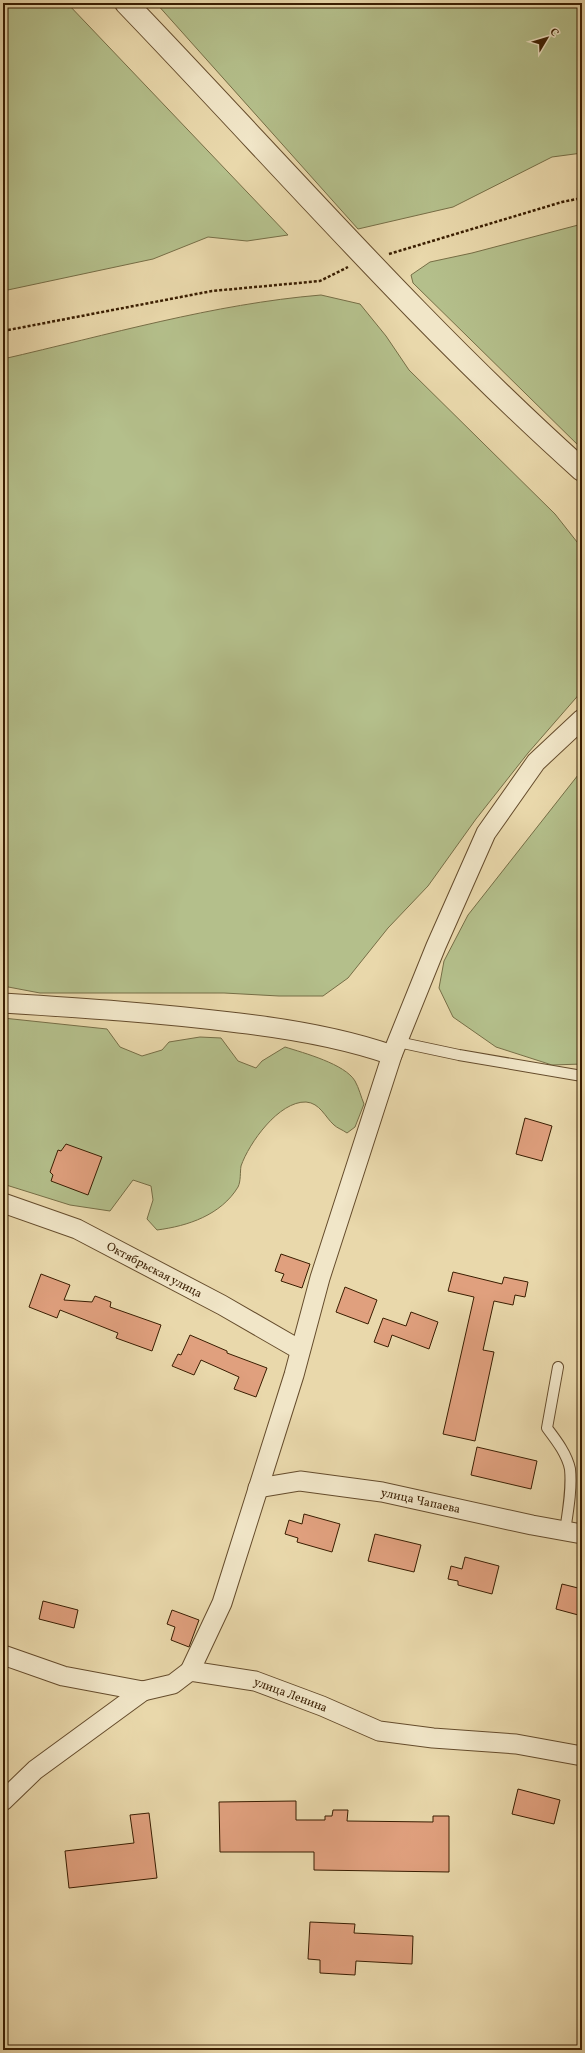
<svg xmlns="http://www.w3.org/2000/svg" width="585" height="2053" font-family="Vollkorn,serif">
<rect width="100%" height="100%" fill="#e9d8ab"/>
<filter id="stains"><feTurbulence type="fractalNoise" baseFrequency=".005" numOctaves="4"/><feColorMatrix values="0 0 0 0 .2 0 0 0 0 .09 0 0 0 0 .02 0 0 0 .5 -.17"/></filter>
<radialGradient id="worn" r=".72"><stop offset=".6" stop-color="#630" stop-opacity="0"/><stop offset="1" stop-color="#630" stop-opacity=".3"/></radialGradient>
<!-- green -->
<g fill="#b4bf8b" stroke="#766e46">
<path d="M3 3H67L288 235 247 241 208 237 153 259 3 291Z"/>
<path d="M156 3H582V153L552 157 453 207 358 229Z"/>
<path d="M582 224V449L413 283 411 275 430 262 472 253Z"/>
<path d="M321 295 360 304 386 336 409 370 555 514 581 547 582 691 528 753 476 819 428 886 388 928 348 978 323 996H279L224 993H40L3 986V359C108 335 213 304 321 295Z"/>
<path d="M582 770V1064L552 1065 496 1047 453 1017 439 988 444 961 468 915Z"/>
<path d="M3 1018 107 1029 120 1047 142 1056 162 1050 169 1042 200 1037 221 1038 238 1061 256 1068 262 1061 285 1047C304 1053 345 1064 355 1081 359 1088 361 1097 364 1104L355 1127 347 1133C343 1130 337 1128 334 1125 325 1117 320 1103 306 1102 279 1101 249 1143 241 1166 240 1172 241 1181 238 1187 221 1215 188 1226 157 1230L147 1219 153 1200 151 1186 133 1180 110 1211 70 1205 3 1184Z"/>
</g>
<!-- building -->
<g fill="#e0a07e" stroke="#391d01">
<path d="M525 1118 552 1126 542 1161 516 1154Z"/>
<path d="M66 1144 102 1157 88 1195 51 1181 53 1175 50 1172 58 1150 61 1151Z"/>
<path d="M281 1254 310 1264 302 1288 281 1281 284 1274 275 1271Z"/>
<path d="M453 1272 502 1284 504 1277 528 1282 525 1297 515 1295 513 1305 494 1301 483 1350 494 1352 475 1441 443 1434 474 1297 448 1291Z"/>
<path d="M41 1274 70 1285 64 1300 92 1302 95 1296 111 1302 110 1307 161 1325 152 1351 116 1338 118 1333 60 1310 57 1318 29 1307Z"/>
<path d="M345 1287 377 1300 368 1324 336 1312Z"/>
<path d="M411 1312 438 1322 429 1349 392 1335 388 1347 374 1342 383 1318 406 1326Z"/>
<path d="M190 1335 227 1351V1353L267 1368 256 1397 234 1389 239 1377 201 1360 194 1375 172 1366 178 1354 181 1355Z"/>
<path d="M477 1447 537 1461 531 1489 471 1475Z"/>
<path d="M304 1514 340 1524 332 1552 297 1542 298 1538 285 1534 289 1520 302 1524Z"/>
<path d="M375 1534 421 1545 414 1572 368 1561Z"/>
<path d="M465 1557 499 1566 492 1594 458 1585V1581L448 1579 451 1566 462 1569Z"/>
<path d="M562 1584 582 1589V1616L556 1609Z"/>
<path d="M43 1601 78 1610 74 1628 39 1619Z"/>
<path d="M172 1610 199 1620 189 1647 171 1640 175 1627 167 1624Z"/>
<path d="M518 1789 560 1800 554 1824 512 1814Z"/>
<path d="M296 1801V1820H325V1816H332L333 1810H348L347 1821 433 1822V1816H449V1872L314 1870V1852H220L219 1802Z"/>
<path d="M149 1813 157 1878 69 1888 65 1851 134 1843 130 1815Z"/>
<path d="M310 1922 355 1924 354 1933 413 1936 412 1964 356 1961 355 1975 320 1973V1960L308 1959Z"/>
</g>
<g fill="none" stroke-linecap="round" stroke-linejoin="round">
<!-- service casing -->
<g stroke="#654c2c" stroke-width="12">
<g id="service">
<path d="M398 1042 459 1055 582 1076"/>
<path d="M558 1367 547 1428C556 1440 567 1454 570 1469 572 1489 568 1511 565 1531"/>
</g>
</g>
<!-- minor casing -->
<g stroke="#654c2c" stroke-width="21">
<g id="minor">
<path d="M3 1003C82 1008 160 1013 239 1023 291 1029 343 1038 392 1055"/>
<path id="s1" d="M3 1203 77 1229 222 1305 300 1350"/>
<path id="s2" d="M258 1488 300 1481 382 1492 532 1525 582 1534"/>
<path id="s3" d="M3 1655 63 1676 143 1691 173 1684 190 1671 255 1681 322 1706 379 1731 433 1738 516 1744 582 1756"/>
<path d="M190 1671 222 1603 294 1375 320 1278 392 1055 436 946 486 833 536 762 582 719"/>
<path d="M3 1801 35 1770 143 1691"/>
</g>
</g>
<!-- tertiary casing -->
<g stroke="#654c2c" stroke-width="24">
<path id="tertiary" d="M126 3C277 160 420 325 582 470"/>
</g>
<!-- path -->
<g stroke="#391d01" stroke-width="2.5" stroke-dasharray="3 2" stroke-linecap="butt">
<path d="M389 254 562 202 582 198"/>
<path d="M3 331 212 291 320 281 348 267"/>
</g>
<!-- service -->
<use href="#service" stroke="#f1e6c8" stroke-width="10"/>
<!-- minor -->
<use href="#minor" stroke="#f1e6c8" stroke-width="19"/>
<!-- tertiary -->
<use href="#tertiary" stroke="#f1e6c8" stroke-width="22"/>
</g>
<g text-anchor="middle" stroke-width="3" stroke-linejoin="round" paint-order="stroke">
<!-- street labels -->
<g font-size="12" fill="#391d01" stroke="#f1e6c8">
<text dy="4" stroke="none"><textPath href="#s1" startOffset="166">Октябрьская улица</textPath></text>
<text dy="4" stroke="none"><textPath href="#s2" startOffset="165">улица Чапаева</textPath></text>
<text dy="4" stroke="none"><textPath href="#s3" startOffset="301">улица Ленина</textPath></text>
</g>
</g>
<!-- margin -->
<rect width="585" height="2053" fill="none" stroke="#e9d8ab" stroke-width="16"/>
<rect x="4" y="4" width="577" height="2045" fill="none" stroke="#391d01" stroke-width="2"/>
<rect x="8" y="8" width="569" height="2037" fill="none" stroke="#391d01"/>
<!-- north arrow -->
<g transform="translate(547 38) rotate(52)" stroke="#f1e6c8" stroke-width="3" paint-order="stroke">
<path d="M0-3L7 15L0 10L-7 15Z" fill="#391d01"/>
<text y="-6" font-size="11" font-weight="bold" text-anchor="middle" fill="#391d01">С</text>
</g>
<rect width="100%" height="100%" filter="url(#stains)"/>
<rect width="100%" height="100%" fill="url(#worn)"/>
</svg>
